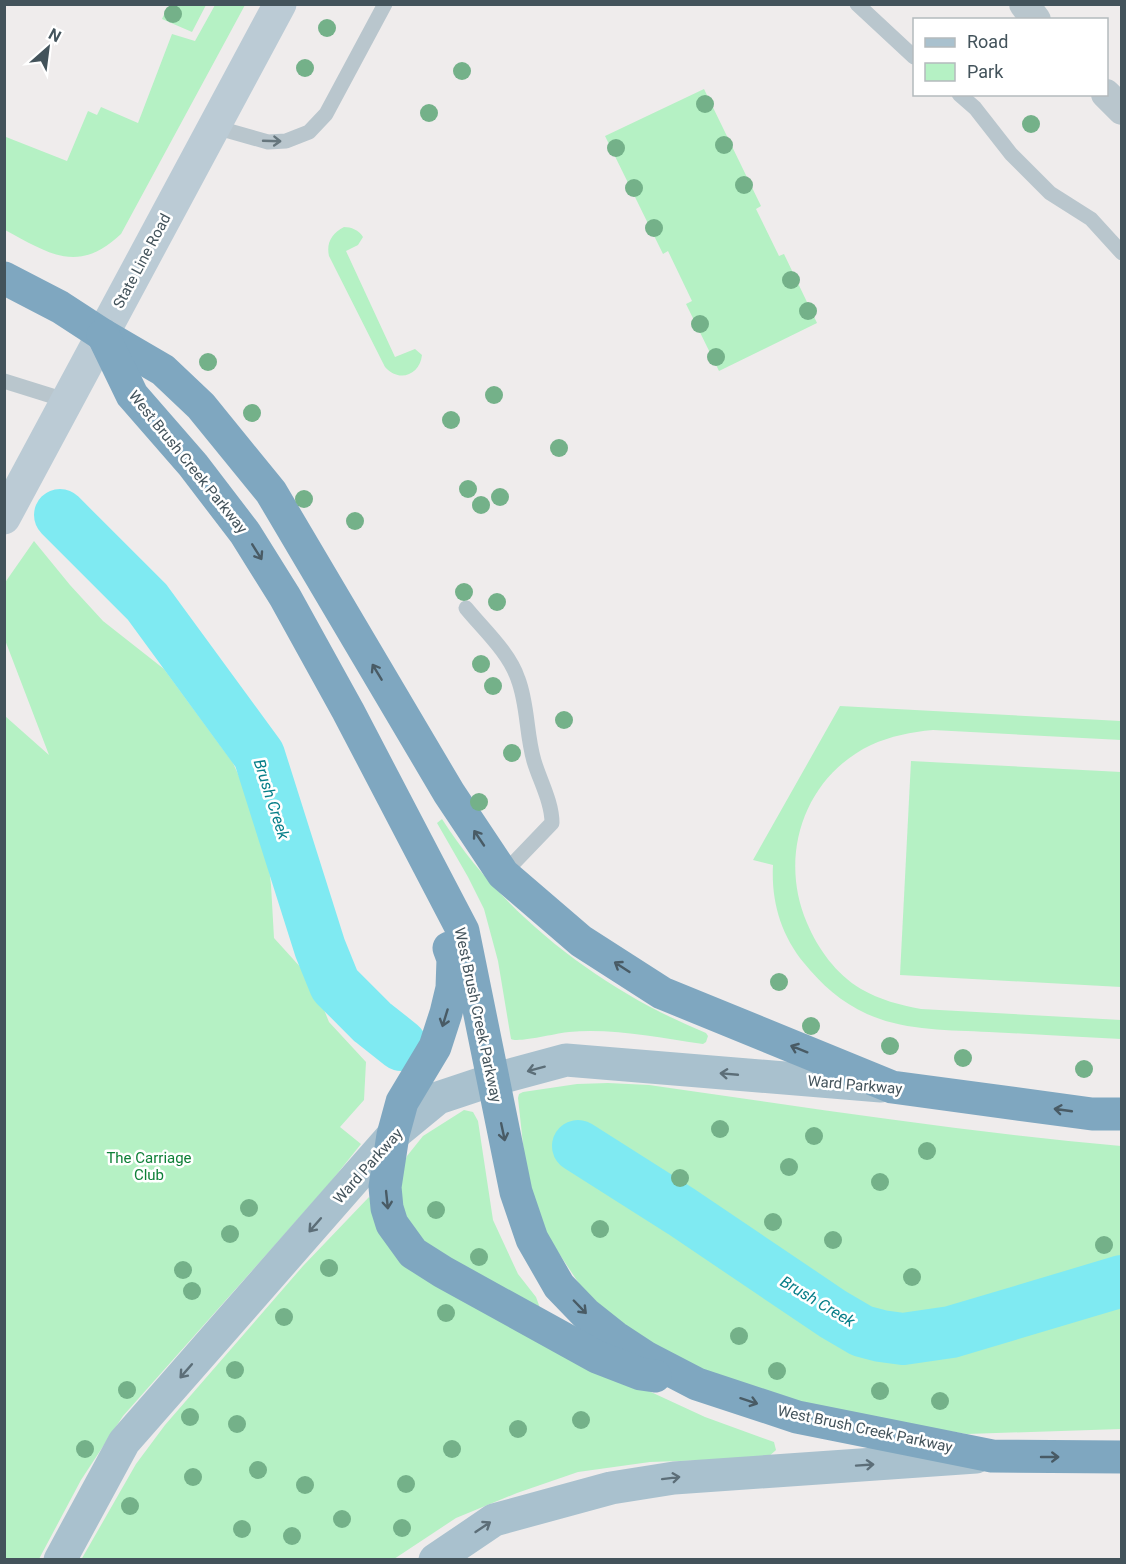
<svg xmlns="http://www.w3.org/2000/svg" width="1126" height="1564" font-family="Roboto,sans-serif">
<rect width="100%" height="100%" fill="#efecec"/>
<!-- green -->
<g fill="#b5f1c4">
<path d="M172 5V4L206 5 192 32 162 19 167 8Z"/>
<path d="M215 5H245L121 234C78 275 48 253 5 230L6 137 67 161 88 111 97 115 101 107 138 123 172 34 195 41Z"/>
<path d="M704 89 761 206 756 209 779 256 784 254 817 323 719 371 686 304 692 301 668 251 663 254 605 136Z"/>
<path d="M344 227C351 227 359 230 363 237L358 245 346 251 395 357 415 349 422 355C420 375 399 383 385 367L329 256C326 243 332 233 344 227Z"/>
<path d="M34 541 70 585 103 621 164 669 233 763 265 834 271 885 274 938 312 980 329 1022 366 1062 364 1100 340 1127 361 1144 329 1184 123 1416 81 1480 39 1559H5V716L49 755 5 640 4 584Z"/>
<path d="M840 706 1121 721V740L933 730C911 732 891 736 871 745 804 777 778 856 807 923 818 949 836 974 861 989 880 1000 900 1005 921 1009L1121 1020V1039C1077 1037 1033 1034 989 1032 948 1030 905 1031 867 1014 841 1002 822 985 804 963 781 935 771 901 773 865L753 860Z"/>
<path d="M911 761 1121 772V987L900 975Z"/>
<path d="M442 819C503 915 601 990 706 1033L708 1036 706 1042 703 1044C659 1038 613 1028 569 1032 557 1033 518 1043 511 1039L498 961 484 909 468 877 437 823Z"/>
<path d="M608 1083 649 1085C806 1107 963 1132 1121 1146V1429L967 1434 840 1413 745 1387 680 1361 624 1327 582 1288 544 1231 527 1181 518 1098 519 1094 523 1092 577 1084Z"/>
<path d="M464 1110 473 1112 478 1121 493 1220 518 1274 536 1297 540 1308 427 1249 401 1217 400 1174 407 1156 423 1136Z"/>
<path d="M369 1197 380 1216 612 1374 705 1417 774 1442 776 1450 767 1458 650 1462 578 1472 517 1493 456 1518 394 1559 81 1560 136 1464 165 1425 303 1266Z"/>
</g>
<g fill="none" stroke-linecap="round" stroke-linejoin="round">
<!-- river -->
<g stroke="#7feaf2" stroke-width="52">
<path d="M60 515 147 602 259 755 320 948 335 985 372 1022 401 1045"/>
<path d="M578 1146 682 1212 833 1314 862 1331 881 1336 903 1339 951 1332 1122 1281"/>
</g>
<!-- lane -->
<g stroke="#b9c6cd" stroke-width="15">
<path d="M857 4 914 57"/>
<path d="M959 94 975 108 1011 154 1050 193 1091 219 1122 253"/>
<path d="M215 127 268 142 286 141 309 132 326 114 385 4"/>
<path d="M4 381 68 401"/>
<path d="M466 608C483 629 509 652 518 679 528 705 526 734 534 761 540 781 552 802 552 823L503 874"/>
</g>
<!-- street -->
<g stroke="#b9c6cd" stroke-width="30">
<path d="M1024 4 1036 20"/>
<path d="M1106 94 1122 110"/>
</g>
<!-- secondary -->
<path stroke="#bbcbd5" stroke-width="33" d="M4 518 280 4"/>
<!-- primary -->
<g stroke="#a9c1ce" stroke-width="33">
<path d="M60 1560 124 1442 393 1135 438 1098 492 1080 566 1060 881 1086"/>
<path d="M435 1560 494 1520 611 1488 674 1478 976 1457"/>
</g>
<!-- highway -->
<g stroke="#7fa7c0" stroke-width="33">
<path d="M4 278 60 307 103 335 163 370 201 406 271 492 449 793 503 874 581 941 662 993 892 1087 1092 1114H1122"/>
<path d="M103 335 132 395 193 465 245 533 285 597 348 711 463 931 516 1192 532 1239 559 1286 586 1314 615 1337 647 1358 697 1384 797 1417 992 1456 1122 1457"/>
<path d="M449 948 453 959 452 988 446 1013 435 1047 402 1102 393 1135 385 1187 387 1208 392 1224 413 1253 443 1272 597 1357 641 1374 655 1376"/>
</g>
</g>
<!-- trees -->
<g fill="#74b189">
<circle cx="173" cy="14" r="9"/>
<circle cx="327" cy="28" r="9"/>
<circle cx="305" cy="68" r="9"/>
<circle cx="462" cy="71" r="9"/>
<circle cx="705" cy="104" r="9"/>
<circle cx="429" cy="113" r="9"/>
<circle cx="1031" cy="124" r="9"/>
<circle cx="724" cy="145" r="9"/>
<circle cx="616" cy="148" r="9"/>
<circle cx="744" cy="185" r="9"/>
<circle cx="634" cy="188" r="9"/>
<circle cx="654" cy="228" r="9"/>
<circle cx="791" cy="280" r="9"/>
<circle cx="808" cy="311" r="9"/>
<circle cx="700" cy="324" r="9"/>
<circle cx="716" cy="357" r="9"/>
<circle cx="208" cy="362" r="9"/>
<circle cx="494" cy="395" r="9"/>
<circle cx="252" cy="413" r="9"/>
<circle cx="451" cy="420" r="9"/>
<circle cx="559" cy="448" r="9"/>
<circle cx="468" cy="489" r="9"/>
<circle cx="500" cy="497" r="9"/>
<circle cx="304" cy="499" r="9"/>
<circle cx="481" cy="505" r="9"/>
<circle cx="355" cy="521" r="9"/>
<circle cx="464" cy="592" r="9"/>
<circle cx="497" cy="602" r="9"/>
<circle cx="481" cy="664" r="9"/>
<circle cx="493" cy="686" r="9"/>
<circle cx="564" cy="720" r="9"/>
<circle cx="512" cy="753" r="9"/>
<circle cx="479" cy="802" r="9"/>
<circle cx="779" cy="982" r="9"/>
<circle cx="811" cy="1026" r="9"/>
<circle cx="890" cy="1046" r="9"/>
<circle cx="963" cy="1058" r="9"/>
<circle cx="1084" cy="1069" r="9"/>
<circle cx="720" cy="1129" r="9"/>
<circle cx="814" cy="1136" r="9"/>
<circle cx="927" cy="1151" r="9"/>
<circle cx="789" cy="1167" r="9"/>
<circle cx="680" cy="1178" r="9"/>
<circle cx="880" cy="1182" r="9"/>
<circle cx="249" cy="1208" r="9"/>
<circle cx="436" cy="1210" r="9"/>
<circle cx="773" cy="1222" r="9"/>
<circle cx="600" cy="1229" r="9"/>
<circle cx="230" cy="1234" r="9"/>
<circle cx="833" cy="1240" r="9"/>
<circle cx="1104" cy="1245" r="9"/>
<circle cx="479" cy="1257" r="9"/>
<circle cx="329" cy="1268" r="9"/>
<circle cx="183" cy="1270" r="9"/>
<circle cx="912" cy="1277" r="9"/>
<circle cx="192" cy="1291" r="9"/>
<circle cx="446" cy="1313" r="9"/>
<circle cx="284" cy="1317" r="9"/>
<circle cx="739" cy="1336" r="9"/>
<circle cx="235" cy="1370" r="9"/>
<circle cx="777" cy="1371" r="9"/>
<circle cx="127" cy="1390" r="9"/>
<circle cx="880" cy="1391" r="9"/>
<circle cx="940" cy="1401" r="9"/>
<circle cx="190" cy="1417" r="9"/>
<circle cx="581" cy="1420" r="9"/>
<circle cx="237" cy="1424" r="9"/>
<circle cx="518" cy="1429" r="9"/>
<circle cx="85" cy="1449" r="9"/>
<circle cx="452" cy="1449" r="9"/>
<circle cx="258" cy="1470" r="9"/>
<circle cx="193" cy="1477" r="9"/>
<circle cx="406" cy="1484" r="9"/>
<circle cx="305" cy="1485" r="9"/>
<circle cx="130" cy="1506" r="9"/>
<circle cx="342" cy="1519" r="9"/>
<circle cx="402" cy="1528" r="9"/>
<circle cx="242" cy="1529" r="9"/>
<circle cx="292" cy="1536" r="9"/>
</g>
<!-- one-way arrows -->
<defs><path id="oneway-shaft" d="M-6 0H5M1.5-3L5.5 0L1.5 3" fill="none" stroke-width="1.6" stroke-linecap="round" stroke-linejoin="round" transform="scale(1.5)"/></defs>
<use stroke="#66767d" href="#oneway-shaft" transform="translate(272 141) rotate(2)"/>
<g stroke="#495b65">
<use href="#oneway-shaft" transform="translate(257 552) rotate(58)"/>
<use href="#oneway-shaft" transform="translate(377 672) rotate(-121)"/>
<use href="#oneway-shaft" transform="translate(479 838) rotate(-124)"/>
<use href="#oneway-shaft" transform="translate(622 967) rotate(-147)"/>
<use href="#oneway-shaft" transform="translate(445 1018) rotate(107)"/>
<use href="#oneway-shaft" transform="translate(799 1049) rotate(-158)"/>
<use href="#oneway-shaft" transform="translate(1063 1110) rotate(-172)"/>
<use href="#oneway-shaft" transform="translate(503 1132) rotate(78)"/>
<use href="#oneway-shaft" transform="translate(387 1200) rotate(84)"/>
<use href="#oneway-shaft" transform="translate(580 1307) rotate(46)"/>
<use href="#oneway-shaft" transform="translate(749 1401) rotate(18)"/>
<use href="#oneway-shaft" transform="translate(1050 1457)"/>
</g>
<g stroke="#5c6e78">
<use href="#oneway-shaft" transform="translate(536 1069) rotate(165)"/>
<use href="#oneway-shaft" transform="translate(729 1074) rotate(-175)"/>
<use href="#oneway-shaft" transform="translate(315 1225) rotate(131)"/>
<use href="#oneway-shaft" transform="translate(186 1371) rotate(131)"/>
<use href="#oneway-shaft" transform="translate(865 1465) rotate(-4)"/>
<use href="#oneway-shaft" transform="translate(671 1478) rotate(-7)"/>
<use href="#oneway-shaft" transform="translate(483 1527) rotate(-34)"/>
</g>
<g text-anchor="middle" stroke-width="5" stroke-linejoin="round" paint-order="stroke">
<!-- street labels -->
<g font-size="15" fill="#43535b" stroke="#fff">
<text transform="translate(142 261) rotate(-62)" y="5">State Line Road</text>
<text transform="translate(188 462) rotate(51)" y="5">West Brush Creek Parkway</text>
<text transform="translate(478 1015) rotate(78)" y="5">West Brush Creek Parkway</text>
<text transform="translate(855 1085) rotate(5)" y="5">Ward Parkway</text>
<text transform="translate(368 1166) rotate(-48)" y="5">Ward Parkway</text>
<text transform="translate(865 1429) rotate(12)" y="5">West Brush Creek Parkway</text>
</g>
<!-- park labels -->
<g font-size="15" fill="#0f8038" stroke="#fff">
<text x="149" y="1163">The Carriage<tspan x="149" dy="17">Club</tspan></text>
</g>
<!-- water labels -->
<g font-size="16" font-style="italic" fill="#067e88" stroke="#fff">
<text transform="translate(272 799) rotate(72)" y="6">Brush Creek</text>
<text transform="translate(818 1301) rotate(31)" y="6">Brush Creek</text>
</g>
</g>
<!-- border -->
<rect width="1126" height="1564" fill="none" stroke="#43535b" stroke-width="12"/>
<!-- legend -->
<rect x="913" y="18" width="195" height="78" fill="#ffffff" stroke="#b4babd" stroke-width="1.5"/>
<rect x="925" y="38" width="30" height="9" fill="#a9c1ce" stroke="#b4babd" stroke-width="1.5"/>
<text x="967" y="48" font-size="18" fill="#43535b">Road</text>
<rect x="925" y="63" width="30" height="18" fill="#b5f1c4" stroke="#b4babd" stroke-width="1.5"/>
<text x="967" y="78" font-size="18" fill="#43535b">Park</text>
<!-- north arrow -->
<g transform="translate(48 48) rotate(28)" stroke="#ffffff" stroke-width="4.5" paint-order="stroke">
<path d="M0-4.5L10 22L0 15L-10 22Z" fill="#43535b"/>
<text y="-9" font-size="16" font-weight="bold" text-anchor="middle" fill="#43535b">N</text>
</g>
</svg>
